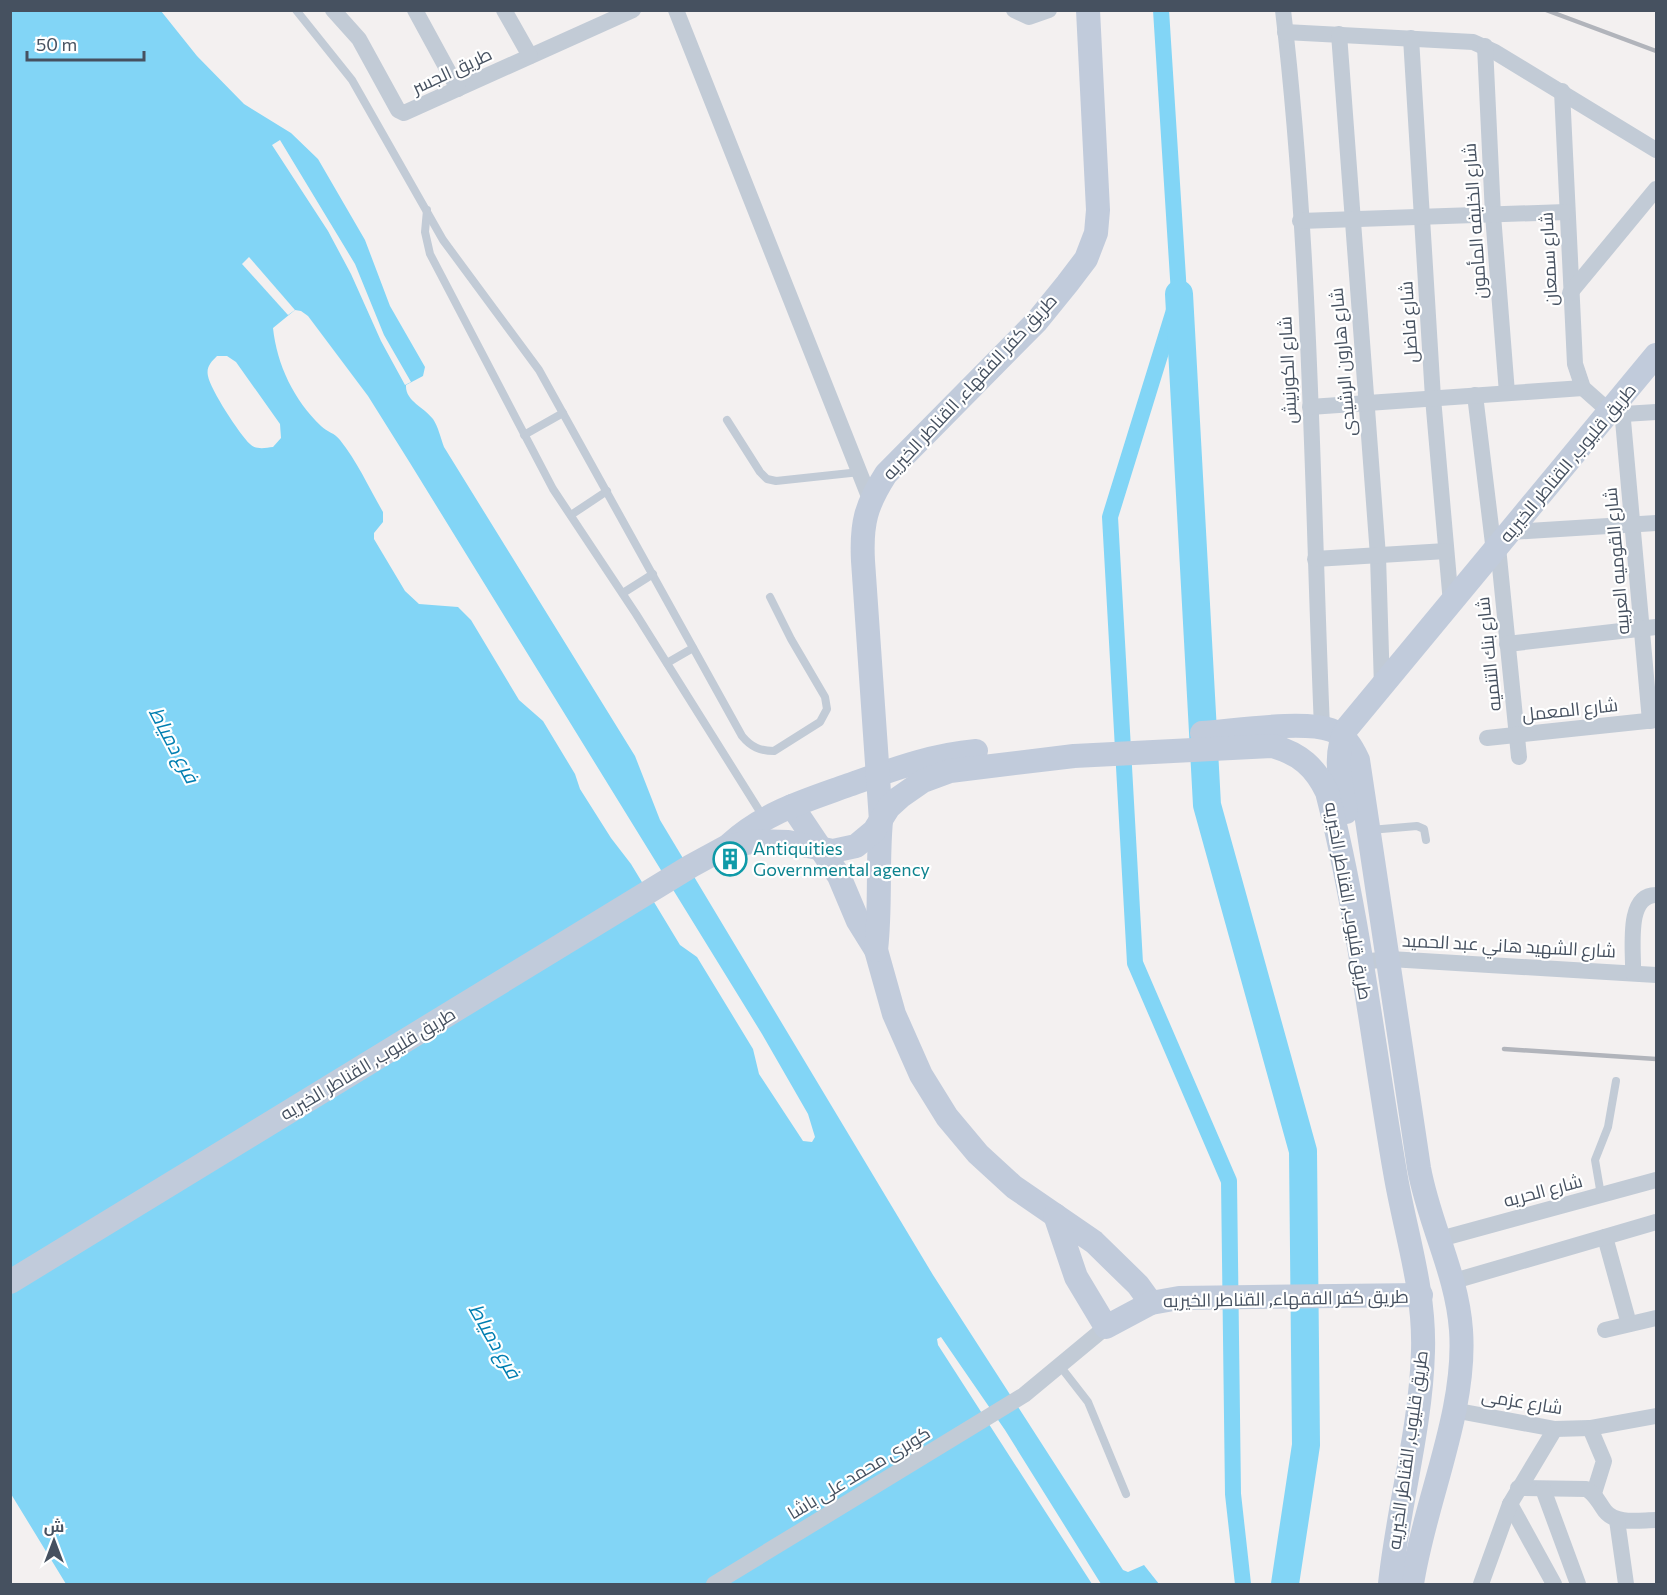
<svg xmlns="http://www.w3.org/2000/svg" width="1667" height="1595" font-family="Commissioner,Cairo,sans-serif">
<rect width="100%" height="100%" fill="#f3f0f0"/>
<!-- water -->
<path fill="#82d5f6" fill-rule="evenodd" d="M11 11H161L197 56 244 104 291 133 318 159 365 240 390 306 425 367 423 376 406 385C405 401 424 407 433 419 438 426 441 439 444 447L635 756 660 820 933 1275 1123 1570 1128 1572 1144 1565 1159 1584H1101L1005 1430 941 1337 937 1339 938 1345 1092 1584H66L11 1494ZM295 310 301 311 308 316 368 396 410 463 762 1034 808 1114 815 1137 812 1142 803 1141 759 1074 753 1049 697 957 680 945 631 864 611 838 580 789 575 774 543 721 519 700 471 620 458 607 419 604 405 591 374 539V533L383 522V512C369 488 357 461 340 440 335 433 327 432 321 426 294 400 277 365 273 328ZM217 356H227L236 362 280 424 281 438 273 447C265 448 256 450 250 444 240 435 210 389 208 376 206 367 211 362 217 356Z"/>
<!-- pier -->
<g fill="#f3f0f0">
<path d="M280 140 355 264 384 335 411 382 405 385 381 341 351 274 328 231 272 145Z"/>
<path d="M249 257 295 310 288 315 242 264Z"/>
</g>
<g fill="none" stroke-linecap="round" stroke-linejoin="round">
<!-- canal -->
<path stroke="#82d5f6" stroke-width="16" d="M1161 10 1179 294 1110 517 1135 963 1229 1181 1233 1494 1243 1584"/>
<!-- river -->
<path stroke="#82d5f6" stroke-width="28" d="M1179 294 1207 805 1303 1151 1306 1445 1285 1584"/>
<!-- lane -->
<g stroke="#c2cbd6" stroke-width="8">
<path d="M296 10 352 80 443 240 539 370 742 736C751 747 760 751 774 751L820 722 827 709 825 697 791 639 770 597"/>
<path d="M427 210 425 232 430 254 553 489 636 614 764 818"/>
<path d="M727 420 760 472 767 479 776 481 860 472"/>
<path d="M524 435 563 413"/>
<path d="M571 515 607 491"/>
<path d="M623 593 653 574"/>
<path d="M667 663 693 648"/>
<path d="M1370 830 1417 826 1424 829 1426 840"/>
<path d="M1601 1195 1595 1160 1608 1127 1616 1081"/>
<path d="M1060 1366 1088 1402 1126 1494"/>
</g>
<!-- street -->
<g stroke="#c2cbd6" stroke-width="16">
<path d="M333 10 359 39 398 110 404 113 633 10"/>
<path d="M415 10 458 89"/>
<path d="M504 10 530 56"/>
<path d="M676 10 870 499"/>
<path d="M1014 10 1029 17 1049 10"/>
<path d="M1283 10C1311 248 1312 489 1322 728"/>
<path d="M1285 32 1473 42 1495 52 1656 150"/>
<path d="M1339 34 1378 556 1382 687"/>
<path d="M1411 38 1433 398 1451 603"/>
<path d="M1485 46 1493 215 1507 393"/>
<path d="M1562 91 1575 364 1583 388 1610 412"/>
<path d="M1300 221 1566 212"/>
<path d="M1570 293 1656 189"/>
<path d="M1475 395 1494 552"/>
<path d="M1621 398 1650 721"/>
<path d="M1310 407 1583 388"/>
<path d="M1624 414 1656 412"/>
<path d="M1511 532 1656 523"/>
<path d="M1498 547 1519 757"/>
<path d="M1315 559 1446 551"/>
<path d="M1507 644 1656 627"/>
<path d="M1487 738 1656 720"/>
<path d="M1360 962 1390 959 1656 975"/>
<path d="M1633 973C1634 951 1625 895 1656 895"/>
<path d="M1605 1237 1629 1324"/>
<path d="M1440 1239 1656 1180"/>
<path d="M1454 1281 1656 1222"/>
<path d="M1605 1330 1656 1318"/>
<path d="M1453 1410 1555 1429 1590 1428 1656 1416"/>
<path d="M1590 1428 1604 1461 1594 1493"/>
<path d="M1518 1488 1586 1489C1596 1494 1598 1502 1605 1511 1616 1525 1640 1520 1656 1520"/>
<path d="M1543 1489 1578 1584"/>
<path d="M1510 1504 1554 1584"/>
<path d="M1617 1520 1626 1584"/>
<path d="M714 1584 1024 1395 1106 1327"/>
<path d="M1481 1584 1510 1504 1555 1429"/>
</g>
<!-- secondary -->
<g stroke="#c1cbdb" stroke-width="24">
<path d="M1202 733C1234 731 1302 720 1331 730 1345 735 1352 747 1358 760L1419 1168C1429 1224 1457 1273 1461 1330 1467 1412 1424 1503 1412 1584"/>
<path d="M792 806 839 876 858 921 876 950 894 1014 921 1075 947 1117 978 1154 1014 1187 1094 1242 1138 1285 1151 1303"/>
<path d="M1346 812C1341 783 1332 755 1347 728L1656 355"/>
<path d="M730 844C764 813 804 801 846 786 889 771 930 755 976 751"/>
<path d="M876 950C881 907 877 864 881 821L863 561C861 523 866 505 886 474L1037 321 1067 284 1086 259 1096 233 1098 210 1088 10"/>
<path d="M1055 1215 1076 1277 1106 1327 1151 1303 1179 1298 1421 1295"/>
<path d="M10 1282 691 866 726 847 757 841 788 842 833 851 856 846 874 831 889 807 900 797 923 781 950 771 1074 756 1273 746C1300 754 1315 767 1327 792 1359 916 1373 1046 1395 1172 1405 1232 1425 1289 1423 1351 1421 1429 1398 1507 1390 1584"/>
</g>
<!-- rail -->
<g stroke="#b1b4bb" stroke-width="4.5">
<path d="M1546 10 1656 51"/>
<path d="M1504 1049 1656 1059"/>
</g>
</g>
<!-- icons -->
<defs>
<g id="building-ring" transform="scale(1.725)"><circle r="9.5" fill="#fff" stroke="#0f9aa8" stroke-width="1.5"/><path d="M-4-6H4V6H1V3H-1V6H-4ZM-2.5-4.3h1.7v1.8h-1.7ZM.8-4.3h1.7v1.8H.8ZM-2.5-1h1.7V.8h-1.7ZM.8-1h1.7V.8H.8Z" fill="#0f9aa8"/></g>
</defs>
<g fill-rule="evenodd">
<use href="#building-ring" x="730" y="859"/>
</g>
<g text-anchor="middle" stroke-width="4.5" stroke-linejoin="round" paint-order="stroke">
<!-- street labels -->
<g font-size="18" fill="#465160" stroke="#fff">
<text transform="translate(452 71) rotate(-25)" y="6">طريق الجسر</text>
<text transform="translate(1475 221) rotate(-94)" y="6">شارع الخليفه المأمون</text>
<text transform="translate(1549 259) rotate(-93)" y="6">شارع سمعان</text>
<text transform="translate(1409 322) rotate(-94)" y="6">شارع فاضل</text>
<text transform="translate(1343 362) rotate(-95)" y="6">شارع هارون الرشيدى</text>
<text transform="translate(1288 370) rotate(-93)" y="6">شارع الكورنيش</text>
<text transform="translate(970 387) rotate(-47)" y="6">طريق كفر الفقهاء, القناطر الخيريه</text>
<text transform="translate(1568 463) rotate(-50)" y="6">طريق قليوب, القناطر الخيريه</text>
<text transform="translate(1617 561) rotate(-95)" y="6">شارع القوميه العربيه</text>
<text transform="translate(1489 654) rotate(-96)" y="6">شارع بنك التنميه</text>
<text transform="translate(1570 710) rotate(-6)" y="6">شارع المعمل</text>
<text transform="translate(1348 901) rotate(80)" y="6">طريق قليوب, القناطر الخيريه</text>
<text transform="translate(1509 946) rotate(3)" y="6">شارع الشهيد هاني عبد الحميد</text>
<text transform="translate(368 1064) rotate(-31)" y="6">طريق قليوب, القناطر الخيريه</text>
<text transform="translate(1543 1191) rotate(-15)" y="6">شارع الحريه</text>
<text transform="translate(1286 1299) rotate(-1)" y="6">طريق كفر الفقهاء, القناطر الخيريه</text>
<text transform="translate(1522 1402) rotate(9)" y="6">شارع عزمى</text>
<text transform="translate(1408 1450) rotate(-82)" y="6">طريق قليوب, القناطر الخيريه</text>
<text transform="translate(859 1473) rotate(-31)" y="6">كوبرى محمد على باشا</text>
</g>
<!-- culture labels -->
<g font-size="18" fill="#0d838f" stroke="#fff" text-anchor="start">
<text x="753" y="855">Antiquities<tspan x="753" dy="21">Governmental agency</tspan></text>
</g>
<!-- water labels -->
<g font-size="20" font-style="italic" fill="#017eb1" stroke="#fff">
<text transform="translate(174 745) rotate(62)" y="7">فرع دمياط</text>
<text transform="translate(495 1341) rotate(60)" y="7">فرع دمياط</text>
</g>
</g>
<!-- border -->
<rect width="1667" height="1595" fill="none" stroke="#465160" stroke-width="24"/>
<!-- north arrow -->
<g transform="translate(54 1541)" stroke="#ffffff" stroke-width="4.5" paint-order="stroke">
<path d="M0-4.5L10 22L0 15L-10 22Z" fill="#465160"/>
<text y="-9" font-size="16" font-weight="bold" text-anchor="middle" fill="#465160">ش</text>
</g>
<!-- scale -->
<path d="M27 51v9h117v-9" fill="none" stroke="#465160" stroke-width="3"/>
<text x="36" y="51" font-size="18" fill="#465160" stroke="#ffffff" stroke-width="4.5" paint-order="stroke">50 m</text>
</svg>
